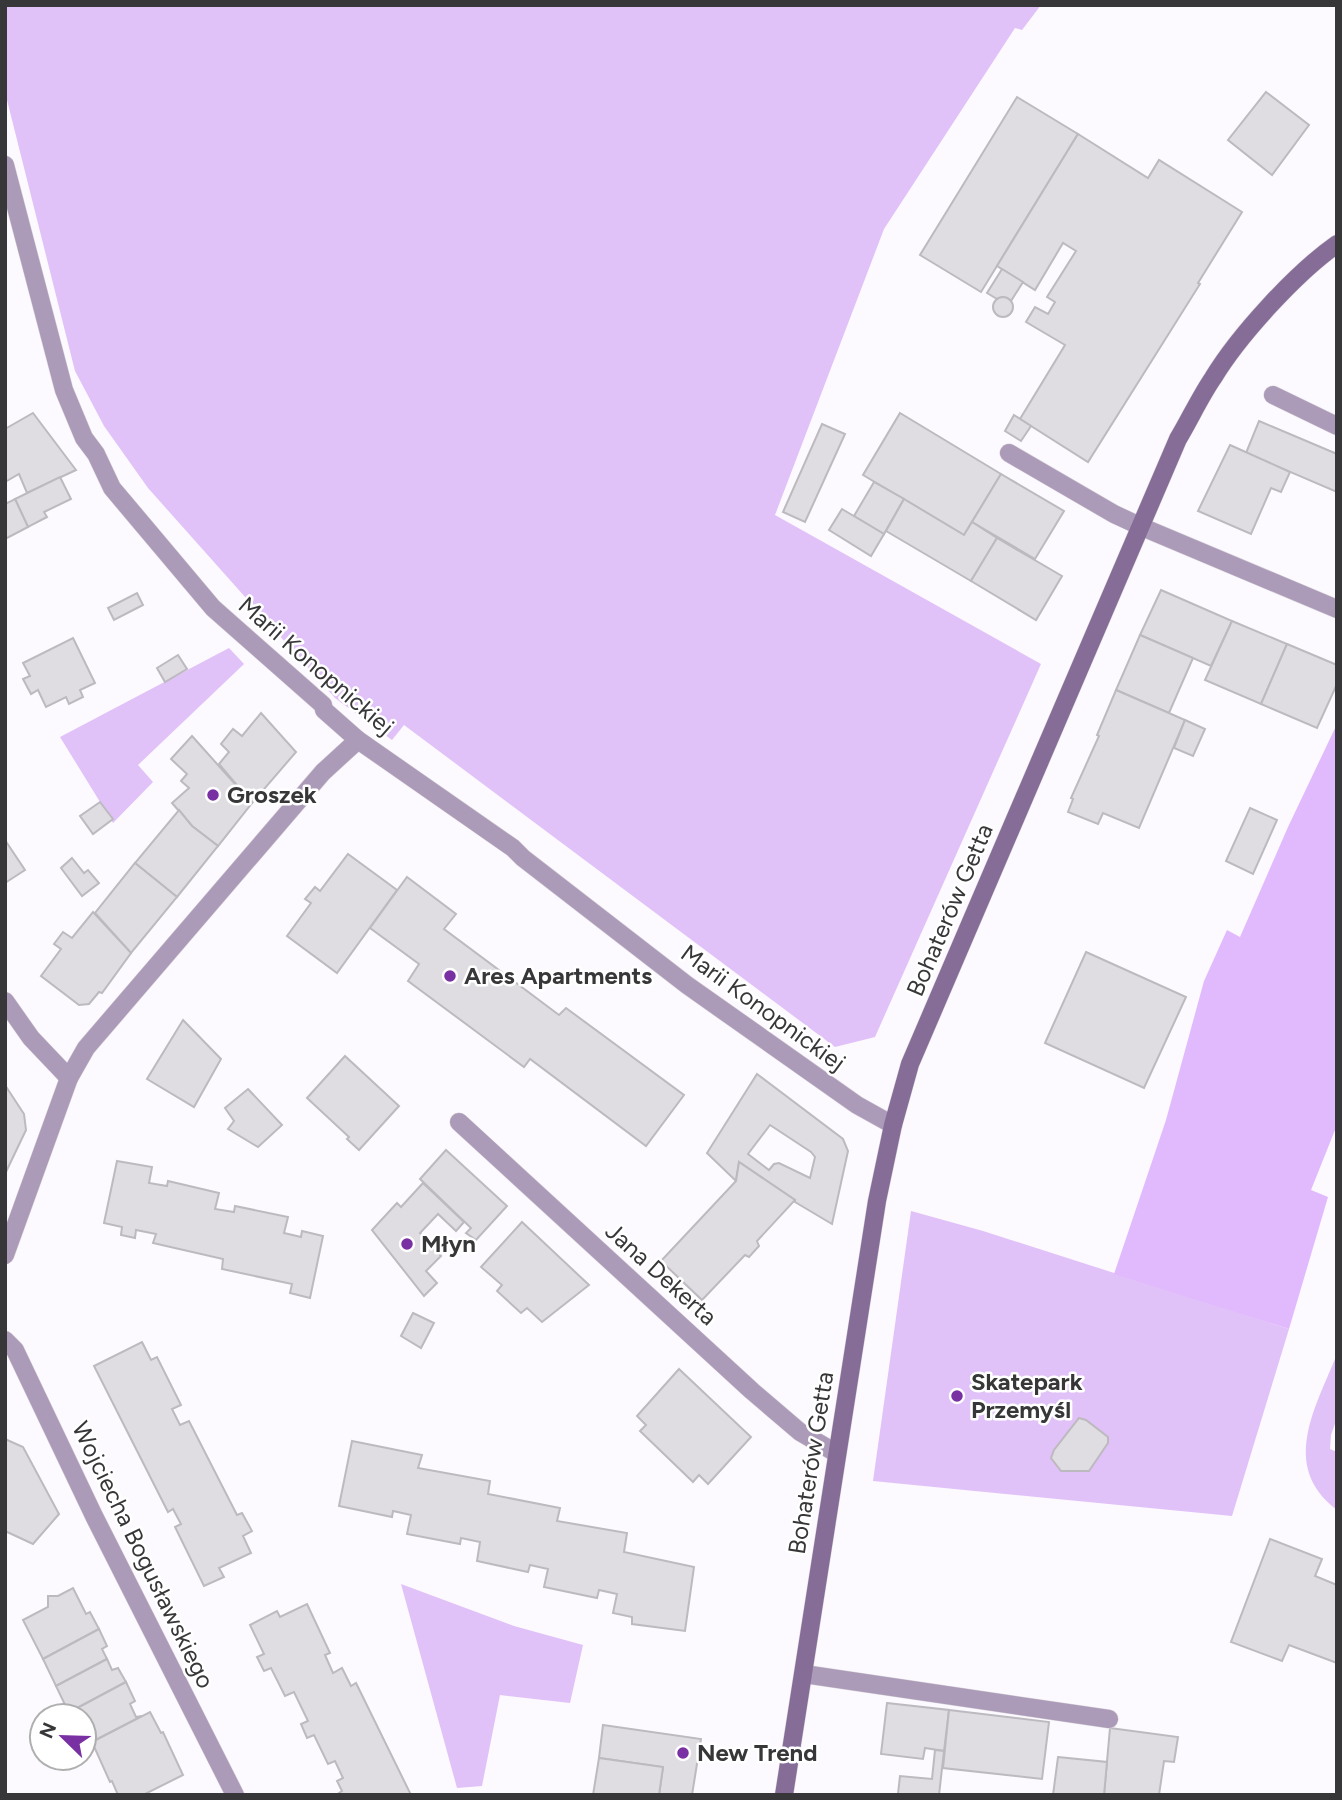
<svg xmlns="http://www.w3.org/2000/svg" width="1342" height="1800" font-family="Figtree,sans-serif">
<rect width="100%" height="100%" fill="#fcf9ff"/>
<!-- green -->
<g fill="#e1c2f8">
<path d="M5 5H1041L1022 30 1015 28 884 229 775 515 1041 664 875 1037 835 1047 404 725 392 740 335 698 148 488 104 426 75 371 5 92Z"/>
<path d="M229 648 244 664 138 765 153 782 113 823 60 737Z"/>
<path d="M911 1211 983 1231 1289 1329 1232 1516 873 1481Z"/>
<path d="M1337 1354V1418L1331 1435 1330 1449 1337 1452V1510C1279 1466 1316 1407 1337 1354Z"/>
<path d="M401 1584 514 1626 583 1645 570 1703 500 1695 482 1786 457 1788Z"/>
</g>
<!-- forest -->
<path fill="#e1bafd" d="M1337 724V1125L1311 1190 1328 1197 1289 1329 1114 1274 1166 1120 1204 981 1227 930 1240 937 1288 827Z"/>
<!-- building -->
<g fill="#dfdde2" stroke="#bcbabf" stroke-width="2" fill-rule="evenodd">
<path d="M1266 92 1309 125 1272 175 1228 140Z"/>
<path d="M1017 97 1078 134 981 292 920 255Z"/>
<path d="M1078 134 1148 178 1159 160 1242 212 1198 283 1200 284 1088 462 1020 419 1065 345 1026 322 1035 307 1048 314 1055 302 1047 297 1076 251 1063 243 1035 290 997 266Z"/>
<path d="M1002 269 1023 282 1011 301 1003 297 997 299 987 293Z"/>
<circle cx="1003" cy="307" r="10"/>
<path d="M33 413 76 470 27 493 19 474 5 482V429Z"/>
<path d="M900 413 1001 474 964 535 863 475Z"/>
<path d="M1014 415 1031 426 1021 441 1005 431Z"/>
<path d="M1259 421 1337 454V492L1246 453Z"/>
<path d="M822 424 845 434 805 522 783 512Z"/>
<path d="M1230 445 1290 472 1281 492 1271 488 1251 534 1198 511Z"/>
<path d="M1001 474 1064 511 1035 559 972 522Z"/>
<path d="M60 477 71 499 44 512 47 517 28 527 15 499Z"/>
<path d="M874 482 904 499 884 534 854 516Z"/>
<path d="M15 499 28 527 5 539V504Z"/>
<path d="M904 499 964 535 972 522 997 538 971 581 886 531Z"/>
<path d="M842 509 884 534 871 556 829 530Z"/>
<path d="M997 538 1062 576 1036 620 971 581Z"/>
<path d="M1161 590 1232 621 1211 666 1140 635Z"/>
<path d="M137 593 143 605 114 620 108 608Z"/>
<path d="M1232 621 1287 644 1261 704 1205 680Z"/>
<path d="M1140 635 1193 658 1169 713 1116 690Z"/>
<path d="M73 638 95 683 80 690 83 697 69 704 66 697 46 707 38 690 31 694 23 679 30 676 23 663Z"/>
<path d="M1287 644 1337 665V684L1317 728 1261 704Z"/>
<path d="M178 655 187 669 165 682 157 668Z"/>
<path d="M1116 690 1185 720 1139 828 1103 813 1098 824 1068 812 1073 799 1071 798 1099 736 1097 735Z"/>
<path d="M261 713 296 752 252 803 219 764 229 752 221 744 233 729 242 736Z"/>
<path d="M1185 720 1205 729 1193 756 1174 748Z"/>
<path d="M192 736 252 803 218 846 192 826 172 803 189 788 181 781 187 774 171 759Z"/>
<path d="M100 802 113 819 93 834 80 816Z"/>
<path d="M1250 808 1277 820 1253 874 1226 861Z"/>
<path d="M179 810 192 826 218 846 177 897 135 863Z"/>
<path d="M5 840 25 870 5 883Z"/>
<path d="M348 854 397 890 337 973 287 936 311 903 305 899 315 887 320 891Z"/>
<path d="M72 858 84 873 88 870 99 883 82 896 61 868Z"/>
<path d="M135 863 177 897 131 953 95 913Z"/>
<path d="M407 877 456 914 444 929 559 1015 566 1008 684 1095 646 1146 530 1059 524 1067 408 981 419 964 370 928Z"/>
<path d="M93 912 131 953 102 993 99 992 89 1004 79 1005 41 976 61 949 54 944 63 932 72 938Z"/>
<path d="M1086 952 1186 997 1144 1088 1045 1043Z"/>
<path d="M183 1020 221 1059 194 1107 147 1079Z"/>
<path d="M345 1056 399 1106 359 1150 347 1139 349 1137 307 1098Z"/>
<path d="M757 1074 843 1139 848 1151 832 1224 795 1202V1200L739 1162 736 1181 707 1153ZM770 1125 811 1152 815 1157 810 1178 779 1163 774 1164 769 1170 748 1154Z"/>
<path d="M5 1085 24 1114 26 1130 5 1174Z"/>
<path d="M248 1089 282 1125 258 1147 228 1129 234 1121 225 1108Z"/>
<path d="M446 1150 507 1206 476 1240 466 1233 471 1228 420 1179Z"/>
<path d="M117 1161 152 1167 149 1183 167 1186 168 1181 219 1193 215 1209 234 1212 235 1206 288 1217 284 1233 301 1237 302 1231 323 1236 310 1298 290 1293 292 1284 222 1269 223 1259 153 1243 156 1234 136 1230 135 1238 121 1235 122 1227 104 1223Z"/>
<path d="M739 1162 795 1200 757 1241 759 1246 749 1257 745 1255 702 1300 661 1261 736 1181Z"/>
<path d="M423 1183 464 1222 456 1231 438 1214 420 1233 441 1256 426 1271 437 1283 424 1296 372 1230 397 1203 401 1207Z"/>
<path d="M522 1222 589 1285 542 1322 527 1308 521 1313 497 1291 502 1285 481 1267Z"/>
<path d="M413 1313 434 1323 421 1348 401 1336Z"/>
<path d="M142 1342 151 1360 157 1357 181 1405 172 1409 180 1425 189 1421 237 1515 242 1513 252 1531 243 1536 251 1553 219 1568 224 1577 204 1586 175 1527 181 1524 173 1509 168 1512 94 1366Z"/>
<path d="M679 1369 751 1437 708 1484 699 1475 693 1482 640 1431 646 1425 637 1416Z"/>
<path d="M1079 1418 1086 1420 1108 1437V1443L1089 1471H1061L1051 1458 1054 1450Z"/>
<path d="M5 1439 23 1447 59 1514 33 1544 5 1531Z"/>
<path d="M352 1441 422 1455 418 1468 490 1481 488 1494 560 1508 557 1521 627 1533 624 1552 694 1567 685 1631 632 1624V1617L613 1613 617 1594 599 1590 597 1598 544 1587 548 1569 530 1565 528 1572 477 1561 480 1542 461 1538 460 1544 407 1534 411 1515 393 1511 392 1517 339 1506Z"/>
<path d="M1270 1539 1322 1559 1315 1576 1337 1585V1663L1289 1645 1282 1661 1231 1642Z"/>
<path d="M73 1588 86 1614 90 1612 99 1629 43 1659 23 1620 48 1607V1596H58Z"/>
<path d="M307 1604 330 1653 325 1655 333 1673 342 1668 351 1686 356 1683 411 1795H336L342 1791 337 1781 343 1778 335 1761 328 1764 314 1735 307 1738 301 1724 308 1721 294 1692 285 1696 271 1668 264 1671 257 1657 264 1654 250 1625 277 1611 280 1617Z"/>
<path d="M99 1629 107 1646 102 1649 107 1659 56 1686 43 1659Z"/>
<path d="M107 1659 112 1670 118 1668 126 1682 66 1714 68 1711 56 1686Z"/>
<path d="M126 1682 135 1701 130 1704 136 1717 142 1716 84 1746V1716H67L66 1714Z"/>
<path d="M887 1703 949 1710 944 1751 925 1748 923 1759 881 1754Z"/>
<path d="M949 1710 1049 1722 1042 1779 943 1768Z"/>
<path d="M150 1712 161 1733 163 1732 183 1775 143 1795H118L112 1781 110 1782 92 1742Z"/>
<path d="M603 1725 701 1739 692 1795H659L663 1767 599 1758Z"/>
<path d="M1110 1728 1178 1737 1174 1762 1164 1761 1159 1795H1104Z"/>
<path d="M935 1750 944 1751 939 1795 898 1794 900 1776 932 1779Z"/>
<path d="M1058 1757 1107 1762 1104 1795H1053Z"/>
<path d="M599 1758 663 1767 659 1795H593Z"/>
</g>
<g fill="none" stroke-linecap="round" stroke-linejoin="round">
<!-- service casing -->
<g stroke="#d9d6db" stroke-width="19">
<g id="service">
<path d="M1273 395 1337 426"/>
<path d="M1009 453 1114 514 1142 527"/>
<path d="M804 1674 1109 1719"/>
</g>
</g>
<!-- minor casing -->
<g stroke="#d9d6db" stroke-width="19">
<g id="minor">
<path d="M5 165 64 390 84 438 96 454 112 488 213 608 323 705 324 710 358 740 513 848 523 858 687 985 857 1105 893 1125"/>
<path d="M1142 527 1337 609"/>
<path d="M5 1001 31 1038 69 1078"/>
<path d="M459 1122 752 1391 800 1432 836 1453"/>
<path d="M5 1255 69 1078 86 1048 323 772 358 740"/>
<path d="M5 1340 15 1350 94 1516 235 1795"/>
</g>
</g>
<!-- secondary casing -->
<g stroke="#d9d6db" stroke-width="19">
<path id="secondary" d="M784 1795 877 1201 893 1125 910 1064 1178 439C1190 419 1200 397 1213 378 1239 335 1296 273 1337 244"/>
</g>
<!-- service -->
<use href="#service" stroke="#ac9bb8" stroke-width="18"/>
<!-- minor -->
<use href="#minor" stroke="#ac9bb8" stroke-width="18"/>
<!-- secondary -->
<use href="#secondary" stroke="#856d97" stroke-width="18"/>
</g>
<!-- markers -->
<g fill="#7930a2" stroke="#fff" stroke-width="2.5">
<circle cx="213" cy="795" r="7"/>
<circle cx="450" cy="976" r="7"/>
<circle cx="407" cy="1244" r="7"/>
<circle cx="957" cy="1396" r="7"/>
<circle cx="683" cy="1753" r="7"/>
</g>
<g text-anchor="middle" stroke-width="5" stroke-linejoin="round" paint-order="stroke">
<!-- street labels -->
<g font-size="24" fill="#373638" stroke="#fff">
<text transform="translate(316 666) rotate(41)" y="8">Marii Konopnickiej</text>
<text transform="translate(950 910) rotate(-67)" y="8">Bohaterów Getta</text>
<text transform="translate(763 1008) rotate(36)" y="8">Marii Konopnickiej</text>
<text transform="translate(661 1274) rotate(42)" y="8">Jana Dekerta</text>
<text transform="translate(811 1463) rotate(-81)" y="8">Bohaterów Getta</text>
<text transform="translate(143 1555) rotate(64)" y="8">Wojciecha Bogusławskiego</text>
</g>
<!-- poi labels -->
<g font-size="24" font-weight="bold" fill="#373638" stroke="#fff" text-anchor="start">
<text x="227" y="803">Groszek</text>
<text x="464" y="984">Ares Apartments</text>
<text x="421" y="1252">Młyn</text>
<text x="971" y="1390">Skatepark<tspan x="971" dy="28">Przemyśl</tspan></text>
<text x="697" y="1761">New Trend</text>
</g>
</g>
<!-- border -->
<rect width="1342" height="1800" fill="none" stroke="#373638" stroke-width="14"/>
<!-- north arrow -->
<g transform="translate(63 1737) rotate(293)"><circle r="33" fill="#ffffff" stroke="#afafaf" stroke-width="2"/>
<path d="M0-5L12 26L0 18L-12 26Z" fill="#7930a2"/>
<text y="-10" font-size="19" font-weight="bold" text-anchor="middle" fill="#373638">N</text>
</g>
</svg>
